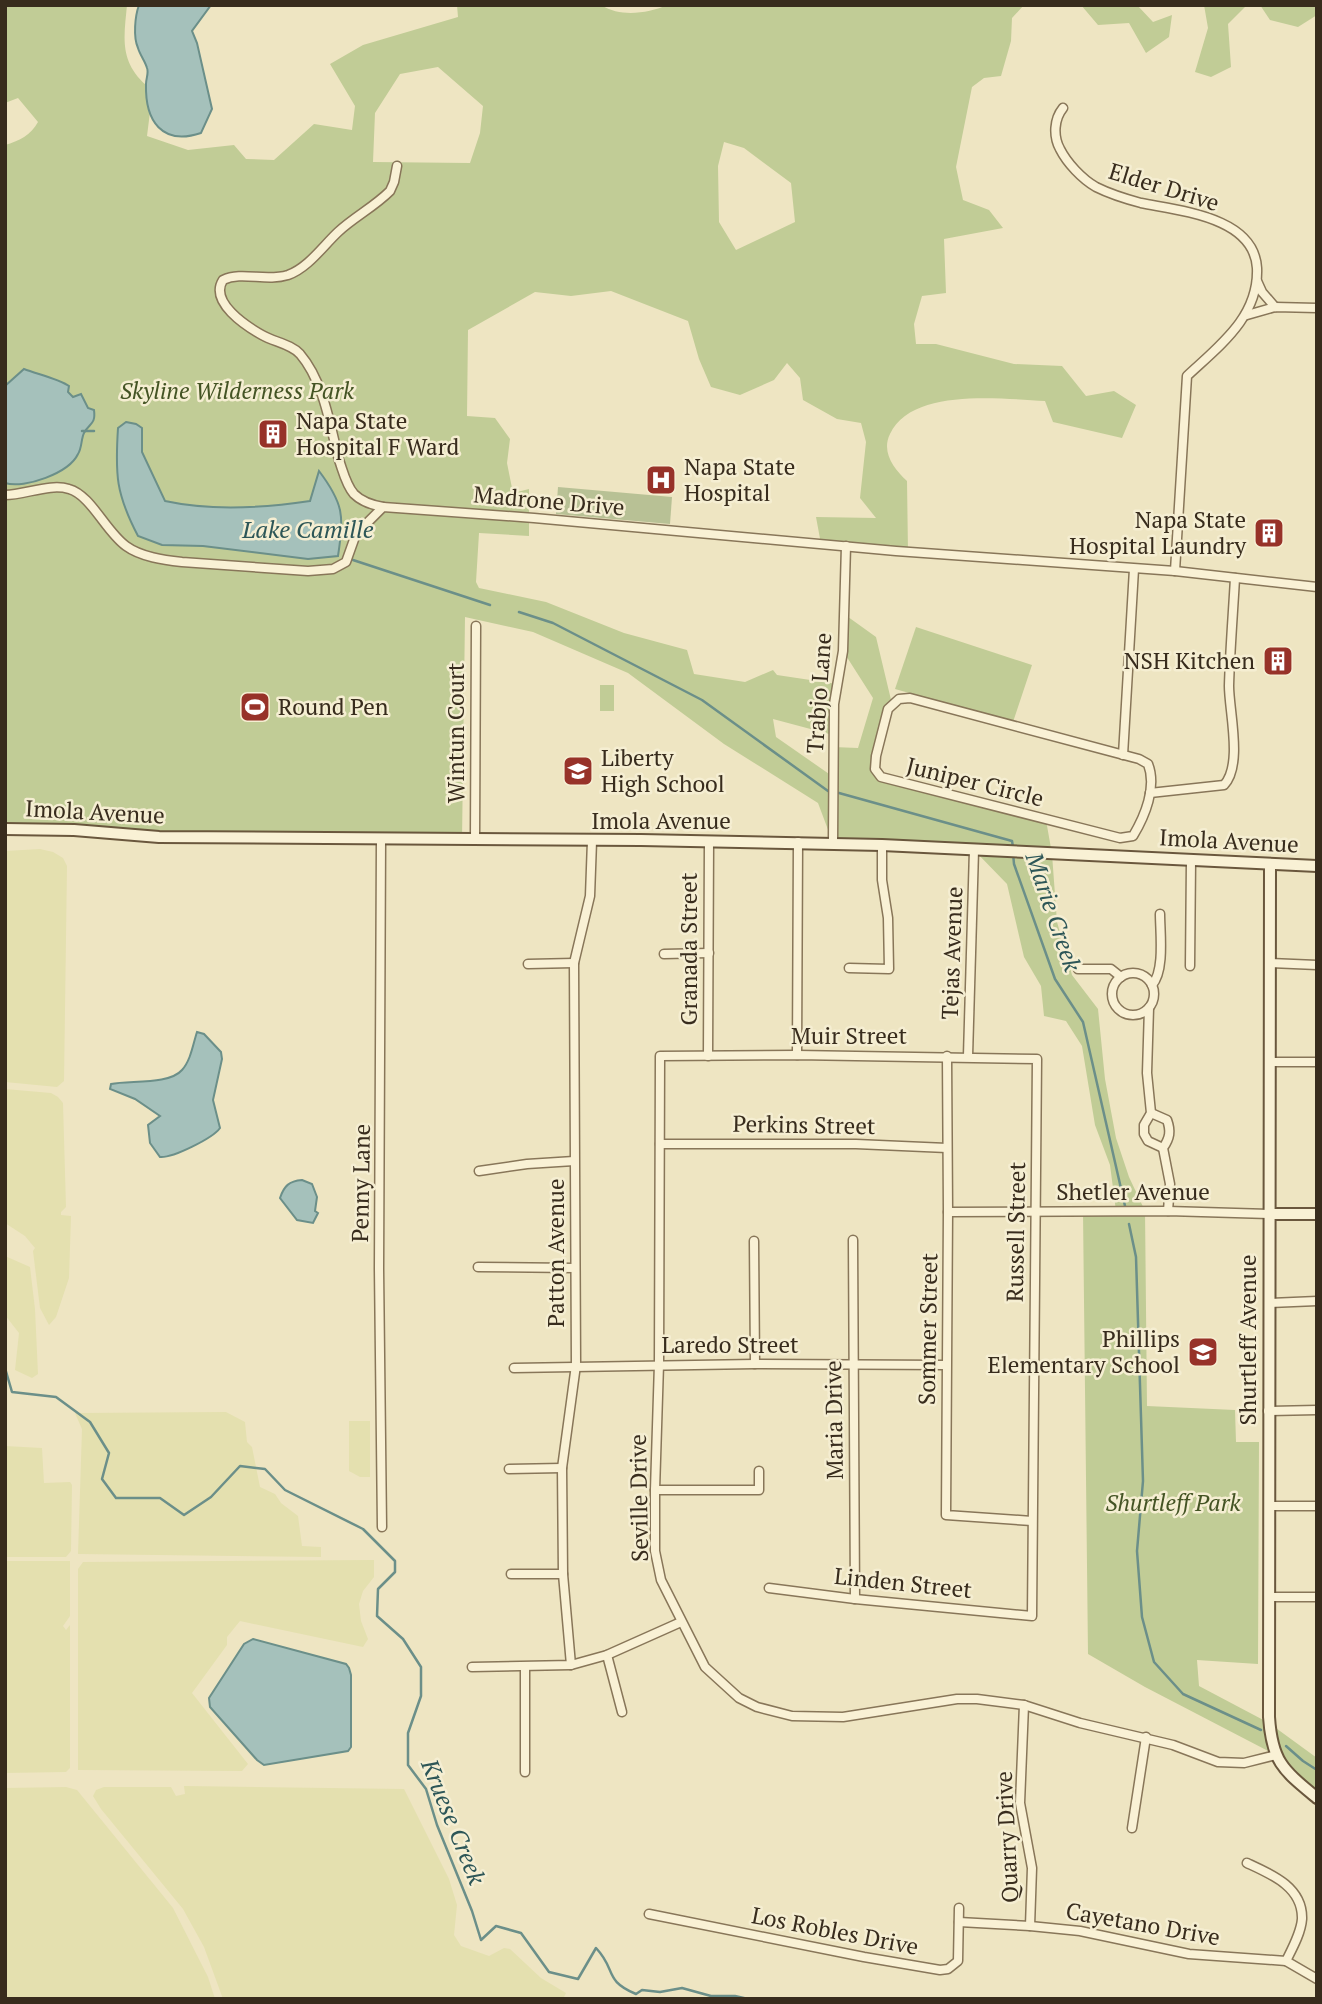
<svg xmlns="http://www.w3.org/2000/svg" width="1322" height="2004" font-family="'PT Serif',serif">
<rect width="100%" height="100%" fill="#eee5c2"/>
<!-- farmland -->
<g fill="#e4e0af">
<path d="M40 849 53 852 63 858 67 866 64 1081 57 1087 5 1082V851Z"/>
<path d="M5 1089 51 1093 58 1097 63 1103 66 1207 61 1212V1215L71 1216 69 1278 56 1317 49 1325 40 1308 33 1251 35 1248 25 1236 5 1223Z"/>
<path d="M5 1256 30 1267 35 1309 38 1374 32 1378 15 1370 19 1333 5 1315Z"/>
<path d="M226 1412 245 1422 247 1442 252 1447 260 1487 275 1494 281 1503 298 1516 302 1546 321 1547V1557L78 1554 82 1429 75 1413Z"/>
<path d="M349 1421H370V1477H360L349 1471Z"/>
<path d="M5 1446 42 1448 44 1483 70 1482 72 1485 71 1551 66 1557H5Z"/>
<path d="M374 1560V1577L363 1591 359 1604 361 1621 368 1639 363 1647 240 1621 227 1637V1645L192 1693 248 1764 242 1771 78 1770V1569L83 1562Z"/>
<path d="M5 1561H70V1616L63 1626 66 1630 70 1625V1768L66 1772 5 1773Z"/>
<path d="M184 1786 404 1789 449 1879 457 1905 454 1935 461 1946 489 1956 504 1948 510 1949 541 1978 566 1993 563 1999H223L204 1947 183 1909 101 1809 93 1796 96 1790 104 1787H171L176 1796 185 1794Z"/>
<path d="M66 1787 77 1790 173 1908 208 1977 215 1999H5V1788Z"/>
</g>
<!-- green -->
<g fill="#c1cc96" fill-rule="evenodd">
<path d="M8 5H127C124 37 119 61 146 85L150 112 147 136 188 150 234 145 246 159 274 160 314 124 352 130 355 106 330 64 363 45 458 17 457 5H601C622 18 647 13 668 5H1024L1012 18 1011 41 1001 76 984 78 972 87 956 167 963 200 989 210 1003 228 944 239 946 293 922 296 914 324 916 344H936L1014 364 1062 366 1086 396 1114 391 1136 405 1122 438 1053 422 1045 401C1002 399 912 387 890 434 881 452 894 469 907 481L908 552 821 544 816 517 876 518 860 498 866 442 861 423 837 419 803 400 800 378 787 363 774 380 740 395 711 387 699 359 688 321 611 291 571 296 535 292 468 330 467 416 495 418 510 439 507 463 513 493 529 489V536L479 533 476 582 479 588 546 602 624 633 687 650 694 674 745 682 773 670 777 675 837 684 833 735 773 719 776 737 832 776 833 747 858 748 873 698 843 651 844 614 876 637 892 704 876 756 881 777 1046 820 1052 854 1057 922 1072 975 1098 1009 1105 1079 1116 1138 1129 1177 1145 1211 1147 1406 1235 1410 1236 1442H1259L1258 1664 1197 1660 1199 1686 1269 1723 1317 1758V1798L1276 1755 1145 1687 1088 1654 1083 1212 1116 1211 1110 1165 1095 1125 1082 1046 1066 1021 1044 1016 1041 986 1024 957 1007 884 974 850 833 843 818 803 724 744 628 673 533 632 465 617 462 840 5 829V145C19 141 31 135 38 122L18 98 5 103V10ZM438 67 483 106 480 133 470 163 373 162 375 113 400 74ZM724 142 744 148 791 183 795 222 736 250 719 222 718 166Z"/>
<path d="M1081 5H1137L1153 22 1172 15 1169 37 1146 53 1129 23 1098 25Z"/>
<path d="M1204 5H1247L1228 24 1231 67 1211 77 1195 72 1208 28Z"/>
<path d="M1260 5H1317V15L1298 27 1270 20Z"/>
<path d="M916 627 1032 665 1013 722 895 689Z"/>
<rect x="600" y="685" width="14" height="26"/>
</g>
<!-- cemetery -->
<path fill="#b8c195" d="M558 487 672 497 670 524 556 514Z"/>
<!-- water -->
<g fill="#a5c1bb" stroke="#6b8f89" stroke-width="2">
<path d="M139 5H211L192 31 197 43 212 109 201 133C162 146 145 121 146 84 146 78 149 73 147 68 145 61 140 55 138 48 133 37 135 16 139 5Z"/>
<path d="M24 369C37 374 59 379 69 386L68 392 73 397 81 394 88 408 94 410C96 425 89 423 84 433 81 439 82 448 78 454 69 473 25 489 5 483V386Z"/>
<path d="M126 422 136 424 142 428V452L165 501C211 511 263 508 310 501L319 471C344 504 344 516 338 556L308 559 203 546 162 545 138 536C116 494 115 475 118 428Z"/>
<path d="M197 1032 204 1034 221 1052 222 1059 213 1100 220 1128C213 1138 173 1158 160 1157L150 1143 148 1125 160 1116 135 1099 110 1089 111 1084C130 1080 169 1085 182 1070 191 1060 193 1044 197 1032Z"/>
<path d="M302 1180 312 1184 317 1197 315 1211 318 1213 313 1223 297 1220 280 1198C284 1186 289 1181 302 1180Z"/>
<path d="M253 1639 346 1664 349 1668 351 1675V1747L348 1751 264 1765 257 1760 210 1707 209 1698 244 1644Z"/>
</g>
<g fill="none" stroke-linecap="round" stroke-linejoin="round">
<!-- stream -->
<g stroke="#6b8f89" stroke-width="2.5">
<path d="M82 431H94"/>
<path d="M353 560 490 605"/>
<path d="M519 612 553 623 702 700 828 791"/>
<path d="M839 793 1012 841 1013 847"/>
<path d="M1013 853 1014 864 1055 979 1083 1022 1125 1206"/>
<path d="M1129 1224 1136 1257 1143 1481 1137 1551 1142 1617 1154 1662 1183 1694 1261 1730"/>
<path d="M5 1368 12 1392 56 1397 90 1422 109 1453 102 1479 116 1498H160L184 1515 211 1497 240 1466 265 1469 285 1490 363 1529 395 1561V1572L378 1589 377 1616 403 1639 421 1667V1696L408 1733V1765L426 1789 437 1825 472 1911 481 1940 496 1926 521 1933 549 1972 578 1979 596 1948C617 1970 603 1980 636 1994L642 1990 660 1992 682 1988 711 1996H735L748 1999"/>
<path d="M1286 1746 1303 1761 1317 1770"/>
</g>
<!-- street casing -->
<g stroke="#887659" stroke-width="11">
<g id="street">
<path d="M1063 108C1054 119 1053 136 1060 149 1067 163 1082 179 1096 187 1110 194 1126 199 1141 203 1180 211 1254 217 1257 268 1259 317 1219 346 1187 376L1175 571"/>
<path d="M1257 281 1262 292 1275 307"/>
<path d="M1247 315 1275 307 1317 308"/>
<path d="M5 495C25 495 50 483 69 489 91 495 106 532 126 546 141 557 164 560 182 562L308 571 333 569 346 562 356 534 383 507 534 518 896 551 1175 571 1317 587"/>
<path d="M383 507C372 505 362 502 354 494 346 485 343 471 339 460 330 426 324 382 300 354 291 344 274 342 262 335 246 326 209 302 223 280 242 271 266 282 288 275 308 268 323 246 338 232 354 217 374 207 390 191L394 182 397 166"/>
<path d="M910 698 1139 759 1148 764C1157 787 1145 816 1133 836L1120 838 881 777 875 769 876 756 888 709 899 699Z"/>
<path d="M1123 755 1134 569"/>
<path d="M1150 793 1224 785C1243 765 1229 711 1229 686 1230 650 1233 614 1235 578"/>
<path d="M381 840 379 1269 382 1527"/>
<path d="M475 840 476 626"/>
<path d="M833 843 834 704 843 651 846 546"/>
<path d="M664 954 709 953"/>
<path d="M1270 963 1317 965"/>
<path d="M528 964 574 963"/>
<path d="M1190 966 1191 861"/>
<path d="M849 968 889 969 888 918 882 880V845"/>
<path d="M1078 969H1111L1121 977"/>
<circle cx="1133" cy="994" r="21"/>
<path d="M1152 985C1165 971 1160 932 1160 914"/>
<path d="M1149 1008 1147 1073 1151 1113 1144 1125V1134L1148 1141 1163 1148"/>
<path d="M797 1055 798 842"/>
<path d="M708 1056 709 842"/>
<path d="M947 1056 948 1212 946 1515 1032 1521"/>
<path d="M968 1056 974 850"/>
<path d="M1271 1062H1317"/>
<path d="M1151 1113 1167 1120C1171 1131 1170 1138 1163 1148L1170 1184 1168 1211"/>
<path d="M660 1144H856L947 1148"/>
<path d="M479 1171 527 1164 574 1161"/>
<path d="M948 1212 1168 1211 1269 1214"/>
<path d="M853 1240 855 1599"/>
<path d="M754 1241 755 1364"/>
<path d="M478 1267 575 1268"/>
<path d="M1270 1303 1317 1301"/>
<path d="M514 1368 755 1364 946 1365"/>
<path d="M1268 1411 1317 1410"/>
<path d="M509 1469 562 1468"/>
<path d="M655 1490H759V1471"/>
<path d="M1269 1506H1317"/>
<path d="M511 1574H563"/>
<path d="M769 1588 855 1599 1032 1616 1037 1059 797 1055 660 1056 659 1364 655 1490V1551L661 1580 705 1667 739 1698 757 1707 792 1716 843 1717 957 1699H977L1024 1705 1080 1723 1173 1745 1218 1762 1244 1763 1276 1755"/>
<path d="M1269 1597H1317"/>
<path d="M607 1655 622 1712"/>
<path d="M571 1665 563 1574 562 1468 576 1365 574 963 590 896 592 841"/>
<path d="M472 1667 571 1665 607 1655 681 1622"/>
<path d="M525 1667V1772"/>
<path d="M1024 1705 1020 1803 1032 1868 1030 1926"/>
<path d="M1132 1828 1146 1737"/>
<path d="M1247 1863C1271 1874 1303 1887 1302 1919 1301 1933 1292 1949 1286 1961"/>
<path d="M649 1914 864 1957 940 1970 948 1969 958 1961 959 1908"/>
<path d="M959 1922 1030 1926 1080 1931 1189 1954 1286 1961 1317 1979"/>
</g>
</g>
<!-- secondary casing -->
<g stroke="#6a573d" stroke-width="14">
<g id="secondary">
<path d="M5 829 74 830 159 837 641 840 882 845 1317 866"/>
<path d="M1270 864 1269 1717C1272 1762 1283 1770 1317 1798"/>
<path d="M1269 1214H1317"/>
</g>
</g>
<!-- street -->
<use href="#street" stroke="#f9f1d5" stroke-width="8"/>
<!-- secondary -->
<use href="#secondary" stroke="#f9f1d5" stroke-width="10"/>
</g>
<!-- icons -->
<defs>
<g id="building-square" transform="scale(1.575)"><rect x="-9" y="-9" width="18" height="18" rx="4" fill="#973229" stroke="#f5eed2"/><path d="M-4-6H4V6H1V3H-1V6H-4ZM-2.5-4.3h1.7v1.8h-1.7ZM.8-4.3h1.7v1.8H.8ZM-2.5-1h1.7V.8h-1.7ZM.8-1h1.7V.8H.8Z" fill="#fff"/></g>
<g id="hospital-square" transform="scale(1.575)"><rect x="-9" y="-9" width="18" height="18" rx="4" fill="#973229" stroke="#f5eed2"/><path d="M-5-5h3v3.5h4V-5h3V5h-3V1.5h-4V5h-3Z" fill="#fff"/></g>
<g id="stadium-square" transform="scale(1.575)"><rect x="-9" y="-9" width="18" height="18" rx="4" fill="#973229" stroke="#f5eed2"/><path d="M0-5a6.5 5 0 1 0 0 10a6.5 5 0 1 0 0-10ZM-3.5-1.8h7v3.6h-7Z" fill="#fff"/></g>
<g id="school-square" transform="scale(1.575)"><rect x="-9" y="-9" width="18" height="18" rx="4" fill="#973229" stroke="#f5eed2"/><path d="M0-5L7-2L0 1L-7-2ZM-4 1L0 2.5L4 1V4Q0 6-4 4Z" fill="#fff"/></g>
</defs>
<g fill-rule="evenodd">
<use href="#building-square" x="273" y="434"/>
<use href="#hospital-square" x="661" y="480"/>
<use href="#building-square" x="1269" y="533"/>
<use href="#building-square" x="1278" y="661"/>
<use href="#stadium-square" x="255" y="707"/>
<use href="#school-square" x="578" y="771"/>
<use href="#school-square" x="1203" y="1352"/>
</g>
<g text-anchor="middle" stroke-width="5" stroke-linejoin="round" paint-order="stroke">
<!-- street labels -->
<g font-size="23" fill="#382c1d" stroke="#f5eed2">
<text transform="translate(1164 187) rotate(17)" y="8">Elder Drive</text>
<text transform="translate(549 501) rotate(5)" y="8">Madrone Drive</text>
<text transform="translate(819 693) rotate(-86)" y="8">Trabjo Lane</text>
<text transform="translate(456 733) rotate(-90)" y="8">Wintun Court</text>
<text transform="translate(975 782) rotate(14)" y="8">Juniper Circle</text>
<text transform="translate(95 812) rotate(3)" y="8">Imola Avenue</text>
<text x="661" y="829">Imola Avenue</text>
<text transform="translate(1229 841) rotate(3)" y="8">Imola Avenue</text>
<text transform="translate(689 949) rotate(-90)" y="8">Granada Street</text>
<text transform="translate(952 953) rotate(-88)" y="8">Tejas Avenue</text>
<text x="849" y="1044">Muir Street</text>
<text transform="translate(804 1125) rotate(1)" y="8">Perkins Street</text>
<text transform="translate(361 1183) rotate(-89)" y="8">Penny Lane</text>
<text x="1133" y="1200">Shetler Avenue</text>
<text transform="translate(1016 1232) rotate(-89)" y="8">Russell Street</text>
<text transform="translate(556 1253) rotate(-90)" y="8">Patton Avenue</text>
<text transform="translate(928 1329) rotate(-89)" y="8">Sommer Street</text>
<text transform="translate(1248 1340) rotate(-90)" y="8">Shurtleff Avenue</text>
<text x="730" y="1353">Laredo Street</text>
<text transform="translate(834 1420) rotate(-91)" y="8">Maria Drive</text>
<text transform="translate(639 1498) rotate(-91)" y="8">Seville Drive</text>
<text transform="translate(903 1583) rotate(6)" y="8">Linden Street</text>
<text transform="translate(1007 1837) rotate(-93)" y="8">Quarry Drive</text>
<text transform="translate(1143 1924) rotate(10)" y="8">Cayetano Drive</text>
<text transform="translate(835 1931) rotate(11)" y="8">Los Robles Drive</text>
</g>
<!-- park labels -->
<g font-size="23" font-style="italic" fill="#445424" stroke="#f5eed2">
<text x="237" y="399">Skyline Wilderness Park</text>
<text x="1173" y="1511">Shurtleff Park</text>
</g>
<!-- poi labels -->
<g font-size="23" fill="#382c1d" stroke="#f5eed2" text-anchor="start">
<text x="296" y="429">Napa State<tspan x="296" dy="26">Hospital F Ward</tspan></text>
<text x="684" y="475">Napa State<tspan x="684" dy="26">Hospital</tspan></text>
<text x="1246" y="528" text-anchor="end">Napa State<tspan x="1246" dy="26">Hospital Laundry</tspan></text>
<text x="1255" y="669" text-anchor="end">NSH Kitchen</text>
<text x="278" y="715">Round Pen</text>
<text x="601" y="766">Liberty<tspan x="601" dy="26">High School</tspan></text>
<text x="1180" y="1347" text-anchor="end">Phillips<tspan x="1180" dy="26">Elementary School</tspan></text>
</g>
<!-- water labels -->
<g font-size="24" font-style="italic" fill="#2d5657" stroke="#f5eed2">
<text x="308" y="538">Lake Camille</text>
<text transform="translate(1053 912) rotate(71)" y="8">Marie Creek</text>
<text transform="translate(453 1822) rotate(68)" y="8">Kruese Creek</text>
</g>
</g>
<!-- border -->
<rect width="1322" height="2004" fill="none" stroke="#382c1d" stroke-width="14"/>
</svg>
